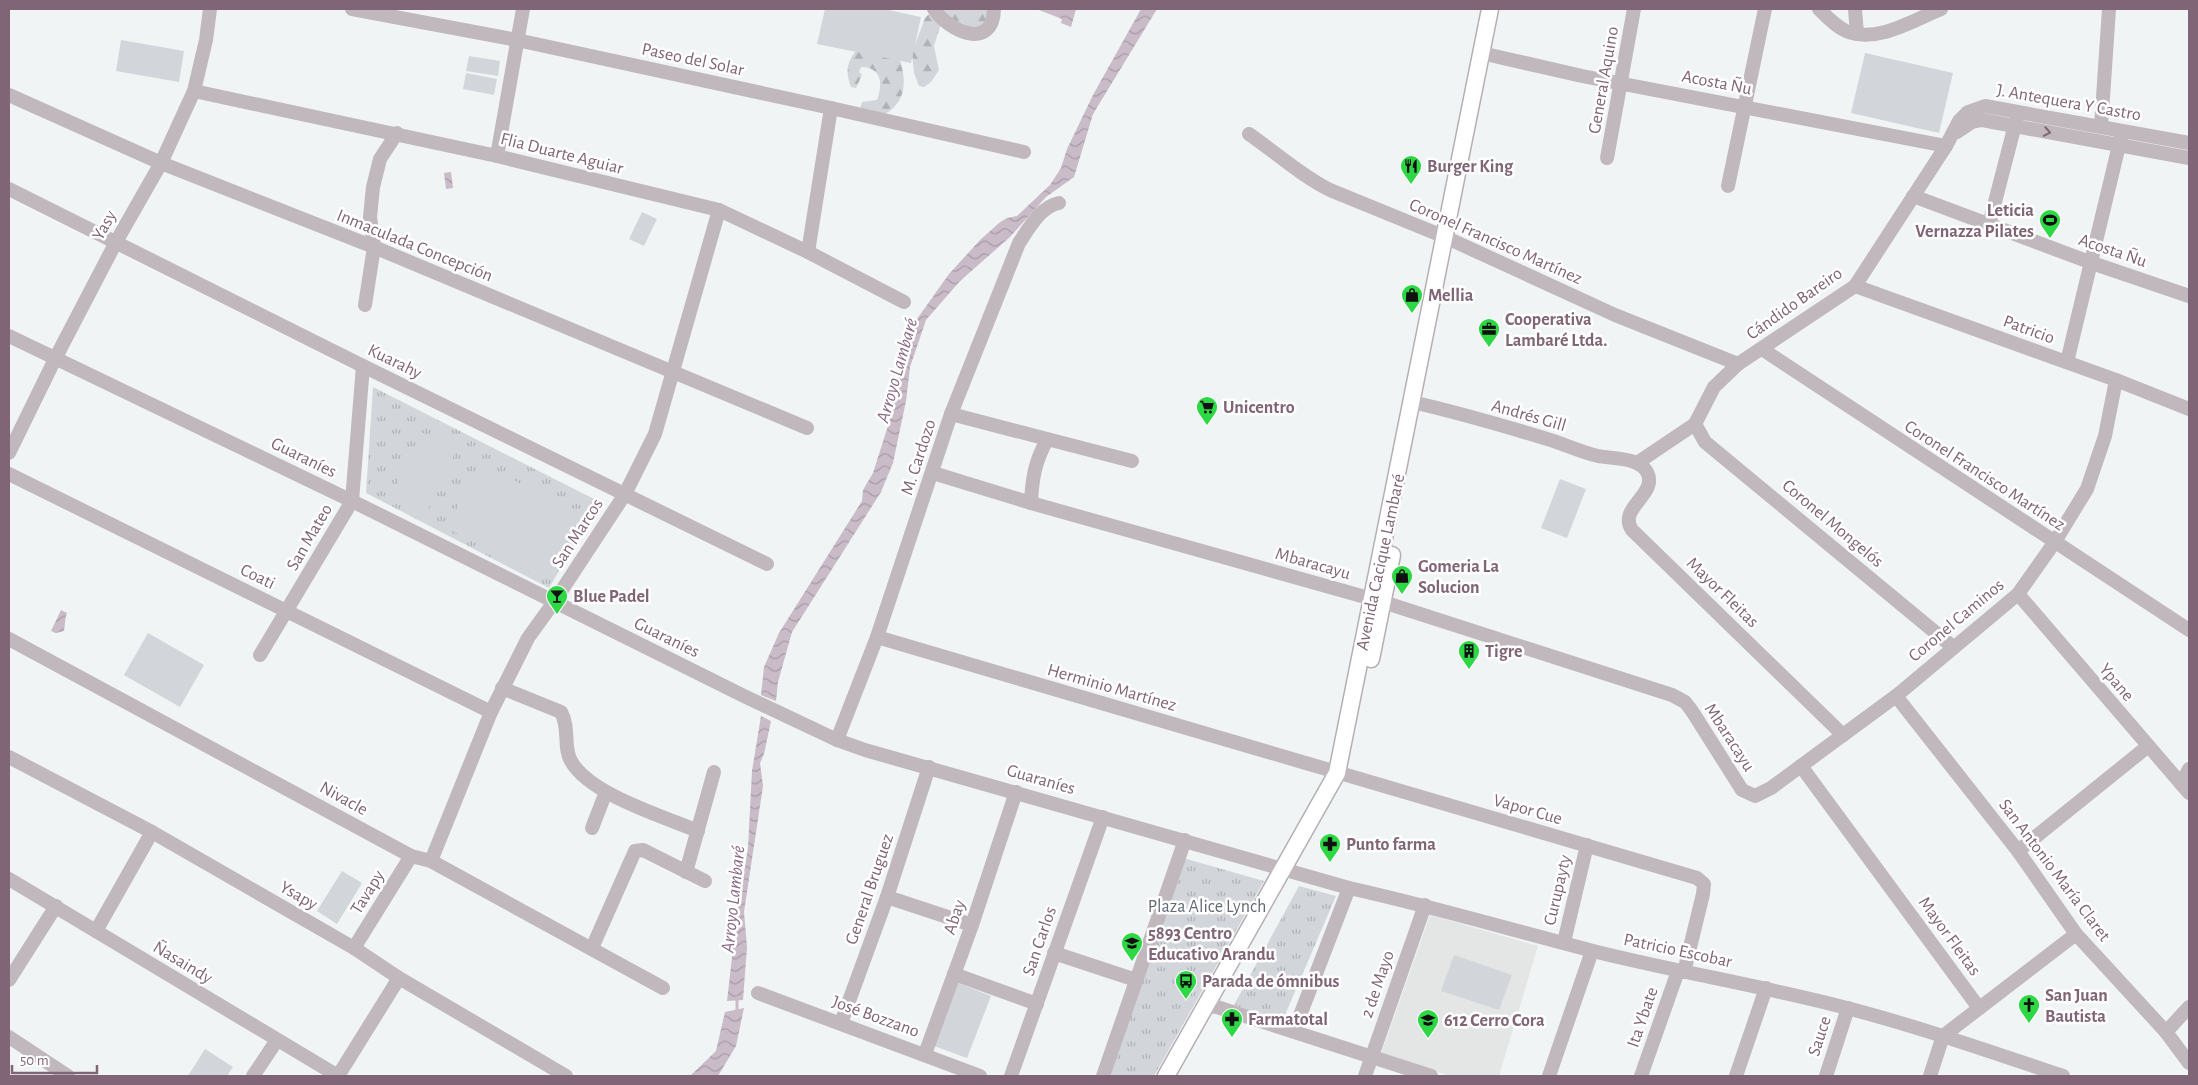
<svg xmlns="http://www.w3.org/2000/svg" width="2198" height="1085" font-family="'Alegreya Sans',sans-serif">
<defs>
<pattern id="forest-firs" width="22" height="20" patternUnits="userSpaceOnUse" patternTransform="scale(1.25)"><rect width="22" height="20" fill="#d2d6db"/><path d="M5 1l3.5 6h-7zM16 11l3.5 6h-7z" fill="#b0b1b6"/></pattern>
<pattern id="park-tufts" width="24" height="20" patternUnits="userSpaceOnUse" patternTransform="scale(1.25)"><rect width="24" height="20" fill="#d2d6db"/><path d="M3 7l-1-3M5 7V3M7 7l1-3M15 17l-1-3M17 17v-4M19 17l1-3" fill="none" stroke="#b0b1b6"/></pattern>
<pattern id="water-waves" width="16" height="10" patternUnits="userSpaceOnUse" patternTransform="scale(1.25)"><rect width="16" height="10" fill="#c9bbc7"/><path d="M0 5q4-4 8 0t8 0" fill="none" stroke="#a89ca6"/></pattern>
</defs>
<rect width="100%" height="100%" fill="#f0f4f4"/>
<!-- built -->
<path fill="#e4e5e5" d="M1430 915 1538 946 1499 1076H1450L1381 1054Z"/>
<!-- forest -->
<g fill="url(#forest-firs)">
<path d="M934 9H987L990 11 982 32C970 28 954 18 943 17L934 46 939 70 931 82 924 87 919 86 914 73 912 53 925 18Z"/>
<path d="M858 48 900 60C907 83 906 103 883 115L865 111 861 107 862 102 877 100C883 85 882 67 861 67L859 72 862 75 856 88 851 87C845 70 847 62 858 48Z"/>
</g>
<!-- park -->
<g fill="url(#park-tufts)">
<path d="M373 387 600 502 549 588 366 493Z"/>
<path d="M1183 858 1264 881 1154 1076H1109Z"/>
<path d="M1299 886 1336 896 1282 1022 1234 1005Z"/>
</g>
<!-- garden -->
<g fill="#d2d6db">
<path d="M825 9H884L921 17 911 63 817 44Z"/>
<path d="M121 40 184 51 179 82 116 71Z"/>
<path d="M1865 53 1953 73 1939 133 1851 113Z"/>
<path d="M469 56 500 61 498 76 466 71Z"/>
<path d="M466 73 497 79 494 95 463 89Z"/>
<path d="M642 212 657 219 644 246 629 239Z"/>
<path d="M421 432 457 448 427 512 392 495Z"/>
<path d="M481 463 580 515 546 580 447 528Z"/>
<path d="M1560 479 1586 489 1567 538 1541 528Z"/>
<path d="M148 633 204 665 180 707 124 675Z"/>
<path d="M342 871 362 883 337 924 317 911Z"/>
<path d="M1454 955 1512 975 1499 1010 1441 991Z"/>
<path d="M958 983 991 996 967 1058 934 1046Z"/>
<path d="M205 1049 233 1067 227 1076H188Z"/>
</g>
<!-- water -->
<g fill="url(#water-waves)">
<path d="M1039 9H1076L1071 27 1061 23 1062 19 1039 10Z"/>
<path d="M1141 9H1157L1093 114 1074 177 1046 197 1010 237 960 281 926 320 910 367 906 401 893 463 881 492 792 632 778 682 776 701 761 695 764 667 779 633 862 501 863 490 873 473 893 410 901 351 907 333 949 274 980 240 999 223 1007 218 1017 216 1050 185 1061 168 1067 149 1093 95Z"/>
<path d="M451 172 453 188 446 189 444 173Z"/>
<path d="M61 610 67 613C65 617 65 626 64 631L56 633 51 631Z"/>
<path d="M761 716 771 721 764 754 760 763 763 786 744 912 747 947 743 1000 727 1001 736 923 748 848 752 771Z"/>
<path d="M744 1008 736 1046 718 1076H690L716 1051 725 1012Z"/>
</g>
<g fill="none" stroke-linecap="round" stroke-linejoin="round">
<!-- stream -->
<path stroke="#c9bbc7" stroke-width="3" d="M737 1014V997"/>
<!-- major casing -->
<g stroke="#b7aeb4" stroke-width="19">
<g id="major">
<path d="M1371 659 1392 555"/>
<path d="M1166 1076 1337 773 1490 9"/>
</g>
</g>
<!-- minor -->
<g stroke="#c0b8bd" stroke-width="14">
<path d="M352 9 517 40 831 108 1024 152"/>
<path d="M934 9C949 32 993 51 994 9"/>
<path d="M1819 9C1827 17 1835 26 1846 31 1876 44 1914 20 1941 9"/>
<path d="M1855 9 1857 34"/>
<path d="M1481 53 1582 76 1946 146"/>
<path d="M194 91 497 156 719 210 808 252 904 302"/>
<path d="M9 95 161 163 374 247 807 428"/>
<path d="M2101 127 2109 9"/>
<path d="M1957 132 1972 122 1982 120 2189 158"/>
<path d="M1249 134C1275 152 1303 177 1330 190L1445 237 1615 315 1738 364"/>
<path d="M497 156 523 9"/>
<path d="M1607 158 1634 9"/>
<path d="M1728 186 1765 9"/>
<path d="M9 189 363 366 767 564"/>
<path d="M1913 196 2092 263 2189 296"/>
<path d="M1989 225 2017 117"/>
<path d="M808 252 831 108"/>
<path d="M1855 286 2116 380 2189 409"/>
<path d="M365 305 374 247 370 217 373 187 380 159 397 133"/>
<path d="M9 336 352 501 746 697 837 740 865 750 1349 888C1431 906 1512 930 1593 951 1677 972 1763 986 1847 1008 1920 1027 1991 1052 2063 1076"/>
<path d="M1762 349 2189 630"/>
<path d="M2067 362 2121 137"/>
<path d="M1412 402C1456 412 1501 425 1544 438 1562 443 1580 452 1598 456 1612 459 1639 457 1647 472 1659 494 1617 508 1632 530L1843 735"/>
<path d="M951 414 1132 461"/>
<path d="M1695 424 1705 442 1953 647"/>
<path d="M9 453 55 359 116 242 161 163 194 91 206 40 210 9"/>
<path d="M1637 463 1695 424 1714 387 1738 364 1855 286 1946 146 1959 121 1968 112 1985 106 2189 143"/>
<path d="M933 473 1031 503 1383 602 1672 695 1685 702 1692 711 1742 790 1755 796 1771 788 1896 696 2018 594 2054 543 2087 489 2105 436 2116 380"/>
<path d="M9 474 491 712"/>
<path d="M1031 503C1032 479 1035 461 1047 440"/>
<path d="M2018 594 2189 793"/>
<path d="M877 637 1697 878 1704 884 1703 894 1684 972"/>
<path d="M9 639 411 856 431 861 663 988"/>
<path d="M260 655 352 501 363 366"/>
<path d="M502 688 561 712C570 728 563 748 571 761 589 794 662 816 698 831"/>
<path d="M1896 696 2018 851 2076 934 2166 1032 2189 1063"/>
<path d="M837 740 877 637 951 414 1019 243C1029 228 1040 207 1059 203"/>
<path d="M9 757 152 832 354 948 399 978 566 1076"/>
<path d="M1801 766 1979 1008"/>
<path d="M2181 784 2189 769"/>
<path d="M592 828 606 792"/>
<path d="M2018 851 2147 747"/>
<path d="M431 861 491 712 528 638 554 602 625 494 655 434 719 210"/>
<path d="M686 872 714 772"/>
<path d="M9 879 338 1076"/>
<path d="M887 897 972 925"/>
<path d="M96 931 152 832"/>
<path d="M1564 942 1587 845"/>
<path d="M354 948 411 856"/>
<path d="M592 948 635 851 643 850 705 881"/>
<path d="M1054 953 1136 980"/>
<path d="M954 974 1037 1004"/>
<path d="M9 980 56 906"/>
<path d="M758 993 980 1076"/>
<path d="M1206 1006 1217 1007 1431 1076"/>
<path d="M841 1023 887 897 929 767"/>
<path d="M1294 1031 1349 888"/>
<path d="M2166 1032 2189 1007"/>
<path d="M9 1037 68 1076"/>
<path d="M925 1054 972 925 1016 792"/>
<path d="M253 1076 277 1040"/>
<path d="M338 1076 399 978"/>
<path d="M1011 1076 1103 817"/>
<path d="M1103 1076 1185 840"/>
<path d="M1365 1076 1425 905"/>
<path d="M1549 1076 1592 951"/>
<path d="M1641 1076 1678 971"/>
<path d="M1736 1076 1766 988"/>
<path d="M1826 1076 1848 1008"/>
<path d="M1930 1076 1943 1036 2076 934"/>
</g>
<!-- major -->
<use href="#major" stroke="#fff" stroke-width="16"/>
</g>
<!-- one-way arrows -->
<defs><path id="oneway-chevron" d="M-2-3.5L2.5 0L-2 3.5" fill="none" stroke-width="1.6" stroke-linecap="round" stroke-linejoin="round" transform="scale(1.25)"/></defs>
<use stroke="#806576" href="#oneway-chevron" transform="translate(2047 132) rotate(10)"/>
<!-- icons -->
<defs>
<g id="restaurant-pin" transform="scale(1.125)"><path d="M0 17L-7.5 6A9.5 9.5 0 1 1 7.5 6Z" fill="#2dd844" stroke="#fff"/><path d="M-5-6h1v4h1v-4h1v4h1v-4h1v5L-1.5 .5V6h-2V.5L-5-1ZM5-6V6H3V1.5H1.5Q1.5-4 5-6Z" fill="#111"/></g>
<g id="stadium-pin" transform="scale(1.125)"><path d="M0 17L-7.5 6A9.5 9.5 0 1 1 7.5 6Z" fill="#2dd844" stroke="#fff"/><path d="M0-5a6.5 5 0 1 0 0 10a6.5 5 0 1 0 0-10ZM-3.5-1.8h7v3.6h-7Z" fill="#111"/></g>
<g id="shop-pin" transform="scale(1.125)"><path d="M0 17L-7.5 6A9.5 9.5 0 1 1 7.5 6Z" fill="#2dd844" stroke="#fff"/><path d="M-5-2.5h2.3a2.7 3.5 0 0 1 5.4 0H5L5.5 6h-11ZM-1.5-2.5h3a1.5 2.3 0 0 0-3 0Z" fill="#111"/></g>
<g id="office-pin" transform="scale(1.125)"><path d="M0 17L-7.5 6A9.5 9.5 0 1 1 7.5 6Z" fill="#2dd844" stroke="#fff"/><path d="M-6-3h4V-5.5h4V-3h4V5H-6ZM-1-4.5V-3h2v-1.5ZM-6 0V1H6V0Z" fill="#111"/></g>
<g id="supermarket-pin" transform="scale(1.125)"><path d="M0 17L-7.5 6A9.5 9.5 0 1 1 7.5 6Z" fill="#2dd844" stroke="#fff"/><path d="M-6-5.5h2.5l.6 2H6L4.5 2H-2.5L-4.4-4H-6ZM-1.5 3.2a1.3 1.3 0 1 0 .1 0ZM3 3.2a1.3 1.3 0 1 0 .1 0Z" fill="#111"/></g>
<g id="bar-pin" transform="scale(1.125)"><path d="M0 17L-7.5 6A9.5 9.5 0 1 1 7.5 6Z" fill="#2dd844" stroke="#fff"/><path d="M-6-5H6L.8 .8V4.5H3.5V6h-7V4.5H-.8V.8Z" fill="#111"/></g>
<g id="building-pin" transform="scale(1.125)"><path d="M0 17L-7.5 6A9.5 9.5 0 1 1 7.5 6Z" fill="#2dd844" stroke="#fff"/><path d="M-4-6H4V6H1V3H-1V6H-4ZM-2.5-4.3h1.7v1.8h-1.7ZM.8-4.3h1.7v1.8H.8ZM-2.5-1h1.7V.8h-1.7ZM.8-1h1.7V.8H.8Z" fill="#111"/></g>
<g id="pharmacy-pin" transform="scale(1.125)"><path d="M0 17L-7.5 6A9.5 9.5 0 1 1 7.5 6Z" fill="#2dd844" stroke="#fff"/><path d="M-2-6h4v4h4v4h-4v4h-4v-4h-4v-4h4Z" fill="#111"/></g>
<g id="school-pin" transform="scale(1.125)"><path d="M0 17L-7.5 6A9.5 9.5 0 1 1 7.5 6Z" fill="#2dd844" stroke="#fff"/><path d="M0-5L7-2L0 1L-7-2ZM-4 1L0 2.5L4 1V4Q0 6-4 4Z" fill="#111"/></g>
<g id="bus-pin" transform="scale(1.125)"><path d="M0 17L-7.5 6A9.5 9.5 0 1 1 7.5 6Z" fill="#2dd844" stroke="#fff"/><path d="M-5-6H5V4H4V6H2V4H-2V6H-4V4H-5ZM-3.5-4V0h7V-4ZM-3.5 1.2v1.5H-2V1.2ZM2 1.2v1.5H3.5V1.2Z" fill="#111"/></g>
<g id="church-pin" transform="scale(1.125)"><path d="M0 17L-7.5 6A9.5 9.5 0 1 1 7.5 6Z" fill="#2dd844" stroke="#fff"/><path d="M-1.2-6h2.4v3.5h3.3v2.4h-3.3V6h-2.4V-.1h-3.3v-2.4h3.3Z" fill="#111"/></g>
</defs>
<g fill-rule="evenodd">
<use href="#restaurant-pin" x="1411" y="166"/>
<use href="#stadium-pin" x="2050" y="220"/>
<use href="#shop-pin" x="1412" y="295"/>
<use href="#office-pin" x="1489" y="329"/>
<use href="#supermarket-pin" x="1207" y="407"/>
<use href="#shop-pin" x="1402" y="576"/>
<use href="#bar-pin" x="557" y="596"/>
<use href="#building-pin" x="1469" y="651"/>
<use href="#pharmacy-pin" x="1330" y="844"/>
<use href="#school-pin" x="1132" y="943"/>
<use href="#bus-pin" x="1186" y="981"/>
<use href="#church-pin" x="2029" y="1005"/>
<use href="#pharmacy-pin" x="1232" y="1019"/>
<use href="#school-pin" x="1428" y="1020"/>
</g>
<g text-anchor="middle" stroke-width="5" stroke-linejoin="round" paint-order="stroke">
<!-- street labels -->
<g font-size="18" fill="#806576" stroke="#fff">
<text transform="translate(693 59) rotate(12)" y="6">Paseo del Solar</text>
<text transform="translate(1603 80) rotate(-80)" y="6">General Aquino</text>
<text transform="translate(1717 82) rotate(11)" y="6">Acosta Ñu</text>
<text transform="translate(2069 102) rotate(10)" y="6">J. Antequera Y Castro</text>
<text transform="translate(562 153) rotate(14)" y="6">Flia Duarte Aguiar</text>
<text transform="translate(104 225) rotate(-61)" y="6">Yasy</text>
<text transform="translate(1496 241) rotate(24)" y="6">Coronel Francisco Martínez</text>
<text transform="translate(415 245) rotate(22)" y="6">Inmaculada Concepción</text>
<text transform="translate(2113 250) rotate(19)" y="6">Acosta Ñu</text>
<text transform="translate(1794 303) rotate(-35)" y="6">Cándido Bareiro</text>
<text transform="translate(2029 329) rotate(20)" y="6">Patricio</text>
<text transform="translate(395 361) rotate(26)" y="6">Kuarahy</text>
<text transform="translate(1529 415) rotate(16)" y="6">Andrés Gill</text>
<text transform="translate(304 457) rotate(26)" y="6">Guaraníes</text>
<text transform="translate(918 457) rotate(-72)" y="6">M. Cardozo</text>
<text transform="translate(1985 475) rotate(33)" y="6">Coronel Francisco Martínez</text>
<text transform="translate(1833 523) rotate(40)" y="6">Coronel Mongelós</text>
<text transform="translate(577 533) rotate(-57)" y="6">San Marcos</text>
<text transform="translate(309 537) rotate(-60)" y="6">San Mateo</text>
<text transform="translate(1380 562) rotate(-78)" y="6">Avenida Cacique Lambaré</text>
<text transform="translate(1313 563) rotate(16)" y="6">Mbaracayu</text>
<text transform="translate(258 576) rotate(26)" y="6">Coati</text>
<text transform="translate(1723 592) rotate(44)" y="6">Mayor Fleitas</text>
<text transform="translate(1956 620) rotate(-40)" y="6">Coronel Caminos</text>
<text transform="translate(667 637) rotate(26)" y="6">Guaraníes</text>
<text transform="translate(2117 682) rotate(50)" y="6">Ypane</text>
<text transform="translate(1112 687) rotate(16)" y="6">Herminio Martínez</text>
<text transform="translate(1730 737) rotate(57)" y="6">Mbaracayu</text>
<text transform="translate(1041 779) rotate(16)" y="6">Guaraníes</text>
<text transform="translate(344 798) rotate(29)" y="6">Nivacle</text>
<text transform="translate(1528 809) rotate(16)" y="6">Vapor Cue</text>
<text transform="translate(2055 870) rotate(53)" y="6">San Antonio María Claret</text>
<text transform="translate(869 889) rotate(-71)" y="6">General Bruguez</text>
<text transform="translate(1557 890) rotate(-77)" y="6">Curupayty</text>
<text transform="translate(367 892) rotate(-58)" y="6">Tavapy</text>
<text transform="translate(299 895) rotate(30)" y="6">Ysapy</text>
<text transform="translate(954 917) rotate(-71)" y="6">Abay</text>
<text transform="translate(1950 936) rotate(54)" y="6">Mayor Fleitas</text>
<text transform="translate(1039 941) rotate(-71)" y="6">San Carlos</text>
<text transform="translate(1678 950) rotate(12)" y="6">Patricio Escobar</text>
<text transform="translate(183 962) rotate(31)" y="6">Ñasaindy</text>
<text transform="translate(1377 984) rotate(-71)" y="6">2 de Mayo</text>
<text transform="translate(876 1016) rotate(20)" y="6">José Bozzano</text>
<text transform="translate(1642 1017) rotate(-71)" y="6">Ita Ybate</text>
<text transform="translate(1819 1036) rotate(-72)" y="6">Sauce</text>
</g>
<!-- poi labels -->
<g font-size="18" font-weight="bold" fill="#806576" stroke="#fff" text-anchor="start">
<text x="1427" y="172">Burger King</text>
<text x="2034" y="216" text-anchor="end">Leticia<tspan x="2034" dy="21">Vernazza Pilates</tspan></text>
<text x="1428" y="301">Mellia</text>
<text x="1505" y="325">Cooperativa<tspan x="1505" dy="21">Lambaré Ltda.</tspan></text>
<text x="1223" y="413">Unicentro</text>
<text x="1418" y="572">Gomeria La<tspan x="1418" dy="21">Solucion</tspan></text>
<text x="573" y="602">Blue Padel</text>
<text x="1485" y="657">Tigre</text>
<text x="1346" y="850">Punto farma</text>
<text x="1148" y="939">5893 Centro<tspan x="1148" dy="21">Educativo Arandu</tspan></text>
<text x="1202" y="987">Parada de ómnibus</text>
<text x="2045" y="1001">San Juan<tspan x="2045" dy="21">Bautista</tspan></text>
<text x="1248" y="1025">Farmatotal</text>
<text x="1444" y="1026">612 Cerro Cora</text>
</g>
<!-- park labels -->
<g font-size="18" fill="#636977" stroke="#fff">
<text x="1207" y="912">Plaza Alice Lynch</text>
</g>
<!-- water labels -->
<g font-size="19" font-style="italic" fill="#8a6a85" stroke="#fff">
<text transform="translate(896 370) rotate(-74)" y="7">Arroyo Lambaré</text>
<text transform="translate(732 899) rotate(-84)" y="7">Arroyo Lambaré</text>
</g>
</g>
<!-- border -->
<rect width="2198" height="1085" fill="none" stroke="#806576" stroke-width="20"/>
<!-- scale -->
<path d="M12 1065v8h85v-8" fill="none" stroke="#806576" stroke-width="2.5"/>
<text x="20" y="1065" font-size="15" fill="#806576" stroke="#ffffff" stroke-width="4" paint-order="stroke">50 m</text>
</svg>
